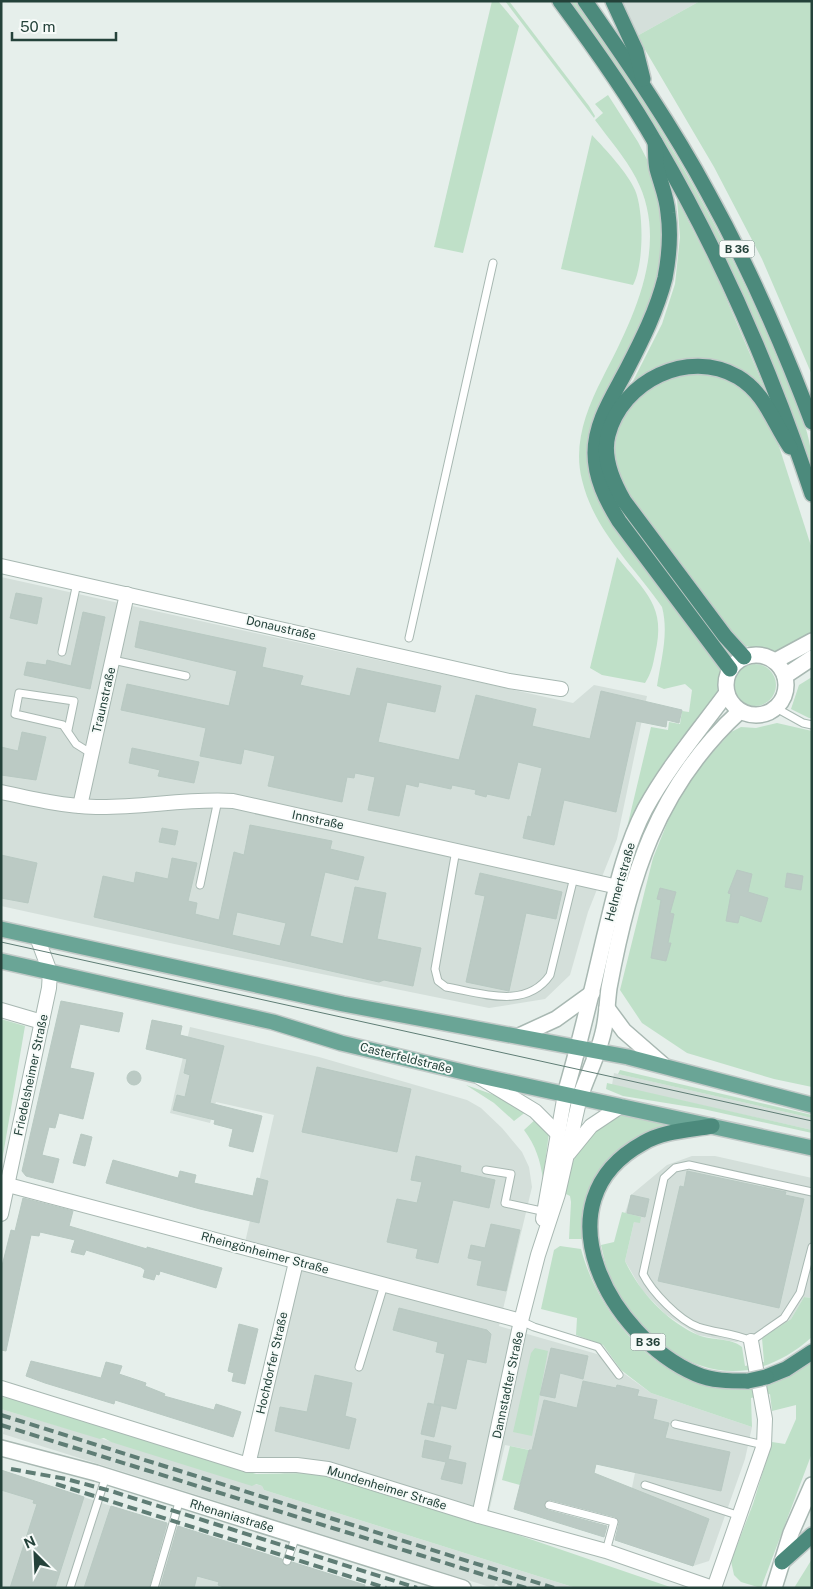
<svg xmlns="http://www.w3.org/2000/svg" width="813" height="1589" font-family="'Public Sans',sans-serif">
<rect width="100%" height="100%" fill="#e6efeb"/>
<!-- built -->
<g fill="#d4dfda">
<path d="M620 1H700L637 36Z"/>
<path d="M1 577 573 703 594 685 647 696 617 839 588 912 570 975 545 999 489 1008 179 945 1 906Z"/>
<path d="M190 1027 319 1057 467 1100 481 1108 502 1128 522 1152 529 1167 532 1187 499 1326 597 1354 651 1393 752 1427 745 1459 709 1561 693 1566 621 1541 635 1473 599 1464 505 1445 486 1524 248 1465 296 1262 244 1247 274 1115 216 1102 210 1123 170 1113Z"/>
<path d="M614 1073 812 1118V1130L612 1085Z"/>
<path d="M692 1156H715L812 1178V1298L804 1297 791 1319 762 1338 736 1342 698 1335 665 1314 642 1290 625 1261 634 1222 623 1219 631 1195 667 1165Z"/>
<path d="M1 1409 262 1486 264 1490 576 1588H501L496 1584 493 1588 3 1434 4 1429 1 1428Z"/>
<path d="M1 1470 111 1506 373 1588H1Z"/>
</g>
<!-- green -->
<g fill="#bfe0c8">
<path d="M492 1H498L519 26 463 253 434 247Z"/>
<path d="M505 1H509L589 106 595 116 594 118Z"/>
<path d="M569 1H575C657 114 726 234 779 362 793 394 812 431 812 466L766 346 695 198Z"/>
<path d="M700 1H812V375L762 259 714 167 637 36Z"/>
<path d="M608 95 638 142 653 171 661 206 663 242 659 278 592 472 721 667 716 698 679 741 652 780 626 832 651 727 668 730 669 722 680 724 682 711 689 712 692 690 685 684 664 689 657 686C661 660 669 633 662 607 634 566 594 531 582 480 573 445 586 410 602 379 633 319 671 245 636 178 625 157 609 139 595 120L603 113 595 104Z"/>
<path d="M592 135C606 150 627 172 635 190 644 211 644 265 633 285L561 269Z"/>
<path d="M677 199 717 277 765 389 751 378 677 362 655 369 631 385 662 324 675 284 680 237Z"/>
<path d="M706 373 729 379 753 396 776 437 812 549V635L778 652 746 646 739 643 708 606 620 482 614 456 617 430 623 416 637 397 669 375Z"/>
<path d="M617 557C645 592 667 606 655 654 653 665 651 674 645 683L602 675 590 668Z"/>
<circle cx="755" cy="685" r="21"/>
<path d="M812 677V718H809L791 709 799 685Z"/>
<path d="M777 723 812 731V1087L774 1079 687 1053 642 1023 620 990 653 858 672 811 697 770 731 732 741 727 756 728Z"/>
<path d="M1 1019 25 1026 1 1167Z"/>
<path d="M620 1070 812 1115V1118L618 1074Z"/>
<path d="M607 1083 812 1130V1133L703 1109 623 1096 606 1089Z"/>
<path d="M466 1085 497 1096 527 1111 514 1121 494 1103Z"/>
<path d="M621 1116H632L672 1124 632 1141 612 1159 589 1196 584 1208 582 1239H569L571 1202 570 1196 562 1192C571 1162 586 1123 621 1116Z"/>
<path d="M537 1118 549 1133 543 1179C540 1160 536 1146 524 1130Z"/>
<path d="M622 1212 641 1217 640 1223 634 1222 625 1261C639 1291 666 1321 698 1335 712 1341 730 1337 742 1347L745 1366 764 1362 762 1338 791 1319 804 1297 812 1298V1337C742 1399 671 1370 622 1301 614 1290 609 1276 603 1264L605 1262 601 1245 614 1242Z"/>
<path d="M560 1246 581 1249C607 1347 717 1437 812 1361V1453L761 1588 741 1582 734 1575 731 1561 753 1504 772 1442 785 1444 796 1419V1405L772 1411 770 1394 751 1398 752 1427 651 1393 621 1370 603 1345 576 1335 577 1318 541 1309 554 1250Z"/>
<path d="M535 1348 548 1351 532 1436 513 1432 531 1353Z"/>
<path d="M1 1397 17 1398 256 1474 315 1473 486 1524 673 1588H576L264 1490 262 1486 256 1484 252 1486 111 1442 104 1438 100 1439 1 1409Z"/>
<path d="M510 1446 529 1450 520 1485 502 1480Z"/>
<path d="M812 1559V1588H794Z"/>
</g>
<!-- building -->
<g fill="#bbcac4" stroke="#b8c9c2" fill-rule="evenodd">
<path d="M16 593 42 598 37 624 10 618Z"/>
<path d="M83 612 105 617 90 689 24 675 27 662 46 665 47 660 71 666Z"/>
<path d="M140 621 266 648 262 667 303 676 300 685 350 696 357 668 441 686 435 712 387 702 378 742 459 760 476 695 536 709 532 726 590 739 601 691 682 710 679 723 667 720 666 727 636 721 616 812 564 800 554 845 523 838 528 816 531 817 542 768 518 762 509 799 487 794 486 797 475 794 476 790 452 785 451 789 419 782 418 787 406 784 399 816 368 810 375 777 355 773 354 778 347 777 342 802 268 786 275 756 244 749 241 764 200 756 206 728 121 710 127 684 229 706 237 671 135 647Z"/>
<path d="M22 732 46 737 36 780 1 775V747L18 751Z"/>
<path d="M132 748 199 762 194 783 158 776 160 770 129 763Z"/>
<path d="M250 825 332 841 330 849 364 857 358 880 325 872 310 936 343 944 355 887 386 893 377 939 421 948 413 986 384 980 379 982 94 917 103 876 134 883 136 872 168 879 172 858 197 863 188 901 197 903 195 914 219 920 234 852 244 855ZM237 912 286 923 280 946 232 935Z"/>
<path d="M162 828 178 831 175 845 159 842Z"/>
<path d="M1 855 37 863 28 903 1 898Z"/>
<path d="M737 870 752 874 748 892 768 898 761 922 740 915 738 923 726 921 731 894 728 893Z"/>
<path d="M480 873 562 892 556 919 526 913 509 991 466 982 485 896 475 894Z"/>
<path d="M787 873 803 876 801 890 785 887Z"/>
<path d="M660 888 676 892 670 913 674 914 668 943H671L666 961 651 958 661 900 657 899Z"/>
<path d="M61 1001 123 1013 119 1032 80 1024 70 1068 94 1073 83 1119 59 1113 55 1128 49 1127 42 1155 59 1159 53 1183 26 1176 22 1171Z"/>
<path d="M152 1020 182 1026 180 1035 224 1046 210 1103 262 1116 253 1152 229 1146 233 1129 214 1124 215 1120 173 1110 177 1095 185 1097 190 1075 184 1073 187 1059 146 1049Z"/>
<path d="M317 1067 411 1089 397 1152 302 1132Z"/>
<circle cx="134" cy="1078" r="7"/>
<path d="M81 1134 92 1137 85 1166 73 1163Z"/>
<path d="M416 1156 461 1166 460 1172 495 1180 489 1208 453 1200 438 1263 416 1258 418 1249 387 1242 397 1199 417 1203 422 1182 411 1180Z"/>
<path d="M113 1160 178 1178 180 1171 196 1175 194 1183 253 1196 257 1178 268 1181 259 1223 200 1209 106 1183Z"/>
<path d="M687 1171 786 1192 785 1195 804 1199 779 1308 658 1281 680 1186 684 1187Z"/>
<path d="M631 1195 649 1199 645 1217 627 1213Z"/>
<path d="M23 1198 73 1211 69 1226 147 1249V1247L222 1268 216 1288 160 1271 159 1275 156 1274 154 1280 143 1277 145 1270 141 1267 86 1250 84 1255 71 1252 75 1240 40 1232 39 1236 31 1235 6 1351 1 1350V1270L11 1230 15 1231Z"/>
<path d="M491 1224 520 1230 506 1291 477 1285 482 1261 468 1258 471 1245 485 1248Z"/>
<path d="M399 1308 487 1330 491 1334 486 1363 467 1359 456 1409 434 1404 445 1354 436 1352 438 1342 393 1330Z"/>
<path d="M239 1324 258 1329 245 1384 232 1381 234 1373 228 1371Z"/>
<path d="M551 1348 588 1356 583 1379 560 1373 555 1398 540 1395Z"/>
<path d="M31 1361 101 1378 106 1362 122 1366 119 1374 146 1383 145 1386 165 1394 164 1396 214 1410 216 1404 241 1412 233 1437 115 1400 114 1404 45 1383 26 1376Z"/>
<path d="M315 1375 352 1383 345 1416 356 1419 349 1449 275 1431 280 1407 307 1412Z"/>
<path d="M583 1381 616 1388 617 1385 639 1390 637 1396 657 1400 653 1419 669 1423 665 1438 730 1452 721 1491 596 1464 594 1473 709 1519 693 1566 615 1540 619 1523 615 1517 550 1500 544 1503 548 1510 607 1526 604 1537 514 1509 529 1450H532L544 1400 577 1408Z"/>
<path d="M428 1403 441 1406 434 1437 421 1434Z"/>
<path d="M425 1440 451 1446 448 1459 466 1463 462 1484 441 1479 446 1462 422 1457Z"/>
<path d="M1 1470 84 1497 55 1588H10L37 1504 33 1503 34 1500 1 1490Z"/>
<path d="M111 1506 167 1523 149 1588H84Z"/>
<path d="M178 1526 282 1559 286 1566 292 1562 365 1585 364 1588H227L218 1585 219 1582 197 1576 194 1588H160Z"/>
</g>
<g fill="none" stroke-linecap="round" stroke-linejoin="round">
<!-- service casing -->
<g stroke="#a8b8b2" stroke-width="9">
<g id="service">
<path d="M409 638 493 263"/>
<path d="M62 652 77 583"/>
<path d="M113 660 186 676"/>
<path d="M776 708 803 723 812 725"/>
<path d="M68 730 74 701 19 693 15 714 63 725 76 744 92 754"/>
<path d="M456 850 435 969 438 981 446 987C481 993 526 1010 550 975L574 877"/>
<path d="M200 885 218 800"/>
<path d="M486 1170 511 1174 505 1203 546 1212"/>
<path d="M812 1192 689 1165 675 1168 664 1178 643 1274C652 1292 679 1320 698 1327 716 1333 734 1333 751 1341L784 1318 800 1293 812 1247"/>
<path d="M521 1321 534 1327 598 1347 619 1375"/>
<path d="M359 1367 384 1285"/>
<path d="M675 1424 764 1445"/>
<path d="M645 1485 740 1516"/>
<path d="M549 1505 614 1522 606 1551"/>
<path d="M287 1561 296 1536"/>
<path d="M70 1588 106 1476"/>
<path d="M154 1588 180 1499"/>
</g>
</g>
<!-- minor casing -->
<g stroke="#a8b8b2" stroke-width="16">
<g id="minor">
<path d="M1 566 509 681 561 689"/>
<path d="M1 792C33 799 64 806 96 807 142 808 187 798 233 801L627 889"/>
<path d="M80 806 127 594"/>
<path d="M1 1010 42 1022"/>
<path d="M479 1077 535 1111 557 1133"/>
<path d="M569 1153 591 1126 621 1106"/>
<path d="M8 1185 521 1321"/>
<path d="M1 1214 49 988 50 972 37 937"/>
<path d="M543 1219 565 1094"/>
<path d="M1 1388 248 1465H297L328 1469 479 1516 606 1551 713 1588"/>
<path d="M248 1465 296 1262"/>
<path d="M479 1516 521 1321 538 1255 558 1194 580 1097"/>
<path d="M714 1588 764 1445 765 1419 751 1341"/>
</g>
</g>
<!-- tertiary casing -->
<g stroke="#a8b8b2" stroke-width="18">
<g id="tertiary">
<circle cx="756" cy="685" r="30"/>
<path d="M775 661 812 641"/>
<path d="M785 676 812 658"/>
<path d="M607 1008 624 1031 663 1065"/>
<path d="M519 1036 556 1019 592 993"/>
<path d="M565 1094C580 1043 592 991 604 939 615 895 624 849 645 809 668 767 698 732 726 694"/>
<path d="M580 1097C587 1076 598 1055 603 1033 607 1018 607 1003 609 988 629 879 656 788 740 711"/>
<path d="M1 1448 96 1473 463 1588"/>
<path d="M774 1588 791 1533 812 1485"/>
</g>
</g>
<!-- primary casing -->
<g stroke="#c2cac8" stroke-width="18">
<g id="primary">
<path d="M1 929 343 1004 628 1057 812 1105"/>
<path d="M1 961 273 1022 341 1043 476 1075 812 1148"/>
</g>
</g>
<!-- trunk casing -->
<g stroke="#c2cac8" stroke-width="18">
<g id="trunk">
<path d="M560 1C594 47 627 93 655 142 720 253 772 372 812 494"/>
<path d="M585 1C629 64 672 126 708 193 749 267 782 343 812 422"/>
<path d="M613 1 636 51 643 79"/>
<path d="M655 142C656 151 655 160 657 169 661 184 667 198 668 213 671 234 669 257 665 278 657 310 642 340 627 369 613 396 595 422 595 453 595 478 606 500 619 521L730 669"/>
<path d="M744 657 725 636 624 501C613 482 602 458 608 435 622 381 688 348 738 377 765 393 773 422 790 447"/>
<path d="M712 1126C690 1130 663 1131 643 1143 536 1202 610 1337 696 1374 712 1381 730 1381 748 1381"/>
<path d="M766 1377 786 1369 812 1352"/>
<path d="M782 1562 812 1535"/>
</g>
</g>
<!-- service -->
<use href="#service" stroke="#fff" stroke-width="7"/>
<!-- minor -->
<use href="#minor" stroke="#fff" stroke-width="14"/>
<!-- tertiary -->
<use href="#tertiary" stroke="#fff" stroke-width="15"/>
<!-- primary -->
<use href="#primary" stroke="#6aa596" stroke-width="15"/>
<!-- trunk -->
<use href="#trunk" stroke="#4c8a7c" stroke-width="15"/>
<!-- tram -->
<path stroke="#5f7d75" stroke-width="1" d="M1 942 812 1121"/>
<!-- rail -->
<g stroke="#5f7d75" stroke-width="4" stroke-dasharray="10 5" stroke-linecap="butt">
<path d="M1 1415 554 1588"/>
<path d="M1 1425 526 1588"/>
<path d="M11 1469 66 1479 111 1491 417 1588"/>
<path d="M56 1484 386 1588"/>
</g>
<!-- trunk-bridge casing -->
<g stroke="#c2cac8" stroke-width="18" stroke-linecap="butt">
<path id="trunk-bridge" d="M748 1381 766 1377"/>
</g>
<!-- trunk-bridge -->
<use href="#trunk-bridge" stroke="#4c8a7c" stroke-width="15"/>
</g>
<g text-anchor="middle" stroke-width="4" stroke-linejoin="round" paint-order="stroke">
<!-- shield labels -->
<g fill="#f7fbf9" stroke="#637a73" stroke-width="1">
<rect x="719.5" y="240.5" width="35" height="17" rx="4"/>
<rect x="630.5" y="1333.5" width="35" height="17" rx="4"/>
</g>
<g font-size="11" font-weight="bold" fill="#24423a">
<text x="737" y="253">B 36</text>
<text x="648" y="1346">B 36</text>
</g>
<!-- street labels -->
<g font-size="12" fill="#24423a" stroke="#f7fbf9">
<text transform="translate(281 628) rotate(13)" y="4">Donaustraße</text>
<text transform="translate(104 700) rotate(-77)" y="4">Traunstraße</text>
<text transform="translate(318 820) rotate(12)" y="4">Innstraße</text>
<text transform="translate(620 882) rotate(-74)" y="4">Helmertstraße</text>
<text transform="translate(406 1058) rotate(14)" y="4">Casterfeldstraße</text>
<text transform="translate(31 1075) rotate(-78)" y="4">Friedelsheimer Straße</text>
<text transform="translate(265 1253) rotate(15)" y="4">Rheingönheimer Straße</text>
<text transform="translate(272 1363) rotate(-77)" y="4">Hochdorfer Straße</text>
<text transform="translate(508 1385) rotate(-78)" y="4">Dannstadter Straße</text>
<text transform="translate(387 1488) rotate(17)" y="4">Mundenheimer Straße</text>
<text transform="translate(232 1516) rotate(17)" y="4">Rhenaniastraße</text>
</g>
</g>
<!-- border -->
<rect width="813" height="1589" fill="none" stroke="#24423a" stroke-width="5"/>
<!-- north arrow -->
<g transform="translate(35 1554) rotate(336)" stroke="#f7fbf9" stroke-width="4" paint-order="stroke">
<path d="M0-4L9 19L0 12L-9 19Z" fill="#24423a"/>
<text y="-8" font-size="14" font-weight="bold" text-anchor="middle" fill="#24423a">N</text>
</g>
<!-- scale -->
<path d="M12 32v8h104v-8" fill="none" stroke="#24423a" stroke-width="2.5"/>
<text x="20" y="32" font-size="15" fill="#24423a" stroke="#f7fbf9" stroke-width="4" paint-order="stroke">50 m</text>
</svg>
